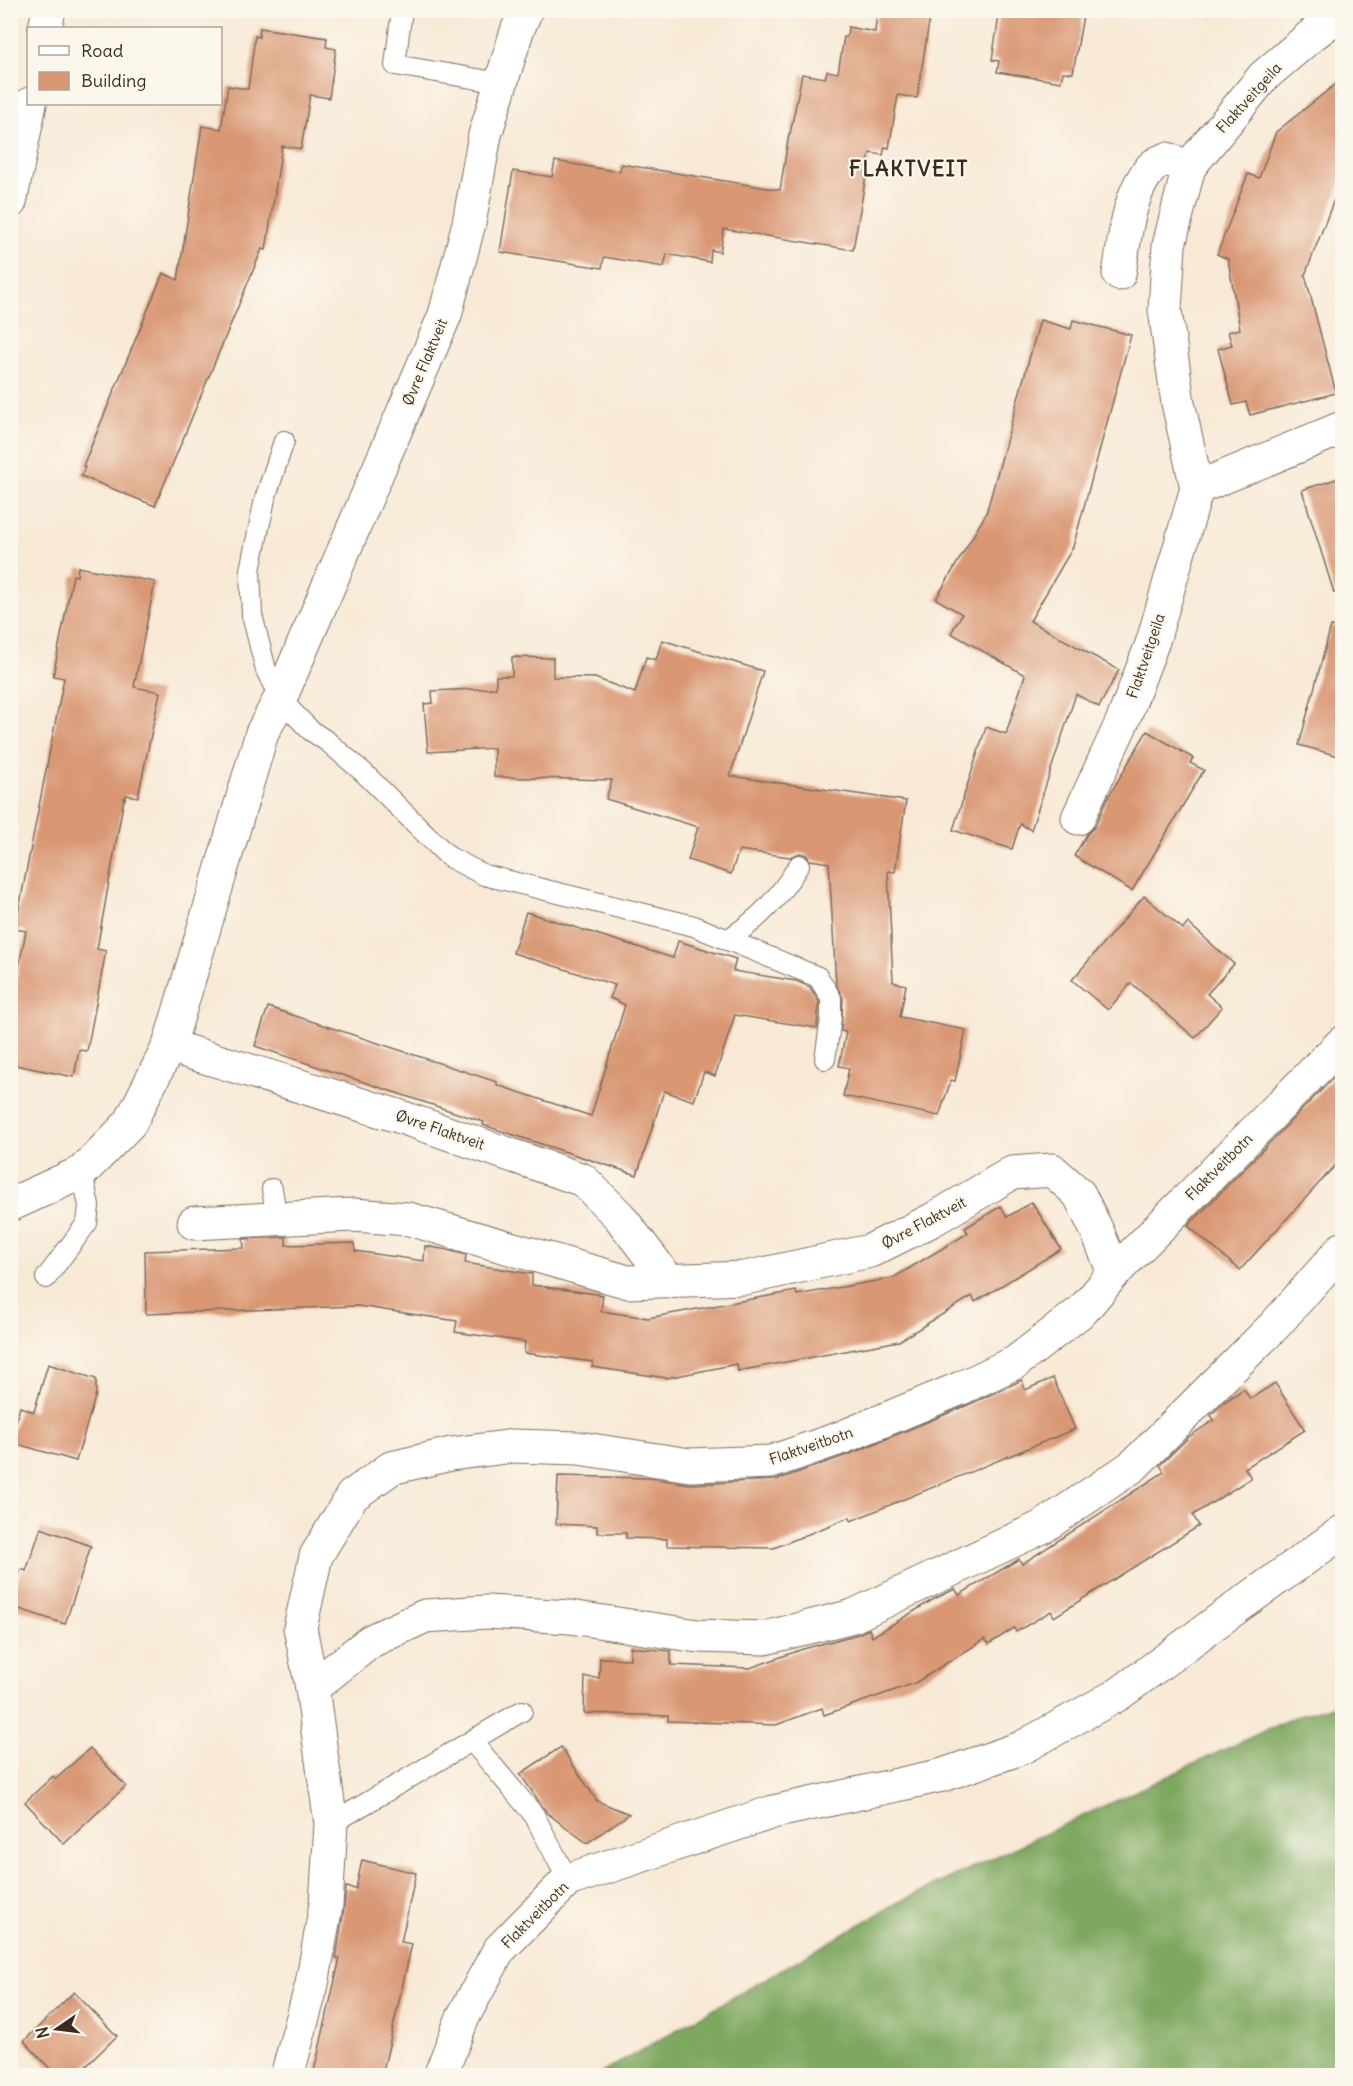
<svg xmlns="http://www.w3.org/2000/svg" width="1353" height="2086" font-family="Delius,sans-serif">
<rect width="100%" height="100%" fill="#fbf7ec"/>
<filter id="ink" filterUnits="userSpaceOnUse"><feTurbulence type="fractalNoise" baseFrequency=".0167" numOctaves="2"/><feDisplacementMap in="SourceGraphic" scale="12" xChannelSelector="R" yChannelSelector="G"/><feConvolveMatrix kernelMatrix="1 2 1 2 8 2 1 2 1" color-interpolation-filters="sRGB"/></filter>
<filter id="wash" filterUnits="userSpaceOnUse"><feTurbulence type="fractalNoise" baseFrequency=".008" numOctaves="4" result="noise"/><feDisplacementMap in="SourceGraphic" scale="24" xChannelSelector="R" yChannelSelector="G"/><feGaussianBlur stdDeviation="1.35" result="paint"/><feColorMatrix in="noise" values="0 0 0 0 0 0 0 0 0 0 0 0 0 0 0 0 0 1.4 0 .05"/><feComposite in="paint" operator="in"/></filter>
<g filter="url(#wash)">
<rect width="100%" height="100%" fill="#f8e9d6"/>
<!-- forest -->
<path fill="#7ea75e" stroke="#5c683e" stroke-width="1.5" d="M1342 1703V2075H598L899 1902 1292 1718Z"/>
<g id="blocks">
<!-- building -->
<g fill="#d99773">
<path d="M877 10H931L917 98 898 95 889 148 885 147 883 155 870 153 853 250 724 229 720 252 711 250 710 262 667 254 664 267 604 257 602 268 500 252 513 171 552 177 555 161 620 172 621 164 780 190 789 134H790L802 74 825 78 827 71 838 73 844 37H847L848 27 875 32Z"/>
<path d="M1000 10H1084L1073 73 1063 72 1061 82 997 72 999 61 992 60Z"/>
<path d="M260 28 327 38 326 47 336 49 329 98 310 95 301 149 282 146 266 250 262 249 155 506 81 476 85 467 83 466 163 273 178 280 202 126 221 129 228 86 248 89 255 36 259 37Z"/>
<path d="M1342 79V179L1305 275 1336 393 1250 415 1246 402 1233 405 1218 349 1232 345 1228 332 1240 329 1228 259 1217 254 1248 174 1259 178 1276 132Z"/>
<path d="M1040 320 1071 329 1073 320 1131 335 1073 547 1030 621 1119 670 1099 707 1076 694 1031 830 1020 824 1012 849 953 830 986 727 1006 734 1025 675 951 633 962 614 936 599 986 514Z"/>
<path d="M1342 477V592L1334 593 1302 490Z"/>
<path d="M78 567 155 582 134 687 160 692 138 797 126 795 125 799 124 798 97 949 106 951 87 1051 79 1050 74 1077 10 1064V1011L26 931 15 929 64 678 53 676 73 575 77 576Z"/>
<path d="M1331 626 1342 627V757L1299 745Z"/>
<path d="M662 640 763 671 730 776 906 801 895 872 888 871 893 982 906 985 900 1017 966 1030 955 1081 951 1080 939 1116 843 1096 849 1068 839 1066 846 1032 841 1031 843 998 836 984 829 863 810 860 806 855 800 853 790 857 739 850 731 874 688 860 698 827 606 799 612 780 494 777V748L428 752 424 704 433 703 432 691 496 688V676H512V657L553 658V677L595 678 635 693 646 657 656 660Z"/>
<path d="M1147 731 1193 758 1190 763 1204 770 1132 891 1074 856 1087 834 1095 826 1107 799Z"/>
<path d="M1144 896 1183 929 1188 923 1234 964 1207 994 1222 1007 1195 1038 1131 983 1108 1010 1072 980Z"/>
<path d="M526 912 673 958 678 941 736 959 733 971 796 981 810 987 819 1001 817 1028 735 1015 715 1076 704 1072 694 1101 664 1091 637 1175 483 1125 484 1122 255 1046 268 1007 497 1082V1085L591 1116 625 1005 610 998 615 985 513 953Z"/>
<path d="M1342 1069V1158L1240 1270 1188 1226Z"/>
<path d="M1032 1202 1061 1249 975 1302 972 1296 899 1341 738 1371 737 1364 667 1378 592 1367 593 1362 524 1353 525 1342 455 1332 457 1321 358 1306 146 1314 145 1251 244 1248 243 1239 286 1237V1245L354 1243 355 1251 424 1261 425 1246 448 1250 466 1255 465 1263 532 1274V1285L603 1295 601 1311 648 1318 796 1291 797 1295 893 1278 968 1233 965 1228 1001 1206 1007 1217Z"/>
<path d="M48 1364 96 1379V1394L76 1461 10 1442 20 1407 34 1412Z"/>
<path d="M1053 1378 1075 1429 851 1521 850 1517 774 1548 667 1546V1539L626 1538V1533H597V1526L556 1524 558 1476 650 1478 690 1484 776 1480 850 1454 968 1405 1022 1380 1025 1390Z"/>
<path d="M1275 1383 1305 1430 1245 1468 1251 1478 1193 1515 1199 1526 1054 1617 1051 1611 1016 1632 1014 1628 989 1644 985 1639 915 1683 824 1715 822 1708 776 1725 668 1721V1716L584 1713 585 1677 599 1678 600 1658 630 1659V1647L671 1651V1665L750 1668 803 1649 858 1634 869 1629 872 1637 934 1599 955 1589 959 1595 1019 1559 1022 1564 1164 1472 1160 1465 1190 1436 1214 1420 1211 1415 1224 1402 1244 1389 1250 1399Z"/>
<path d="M41 1528 91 1546 65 1624 10 1606V1599L21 1569 26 1571Z"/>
<path d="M561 1747 597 1801 629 1814 587 1843 547 1813 520 1774Z"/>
<path d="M90 1748 126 1786 64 1844 25 1802 53 1776 56 1779Z"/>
<path d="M362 1860 416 1873 401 1942 412 1944 382 2076H313L340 1958H336L344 1908 346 1887 356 1889Z"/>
<path d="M74 1992 117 2036 76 2076H57L24 2041Z"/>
</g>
</g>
</g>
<g filter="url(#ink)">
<use href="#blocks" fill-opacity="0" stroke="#7d6d5e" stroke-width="1.5"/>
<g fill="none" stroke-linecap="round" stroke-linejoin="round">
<!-- service casing -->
<g stroke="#7d6d5e" stroke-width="22">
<g id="service">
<path d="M402 10 395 65 501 83"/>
<path d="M284 441 265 499 250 570 252 615 266 670 280 699 310 730 328 742 363 772 449 857 484 875 694 926 818 977 831 998V1018L825 1059"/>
<path d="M727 940C762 917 777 900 799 865"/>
<path d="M272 1189 277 1219"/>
<path d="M46 1278 87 1223 89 1206 82 1172"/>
<path d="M472 1741 534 1815 568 1880"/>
<path d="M331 1824 522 1711"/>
</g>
</g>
<!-- minor casing -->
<g stroke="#7d6d5e" stroke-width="35">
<g id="minor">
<path d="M1119 274C1125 239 1127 196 1151 168 1155 163 1162 161 1167 159L1189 167"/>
<path d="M1197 488 1342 428"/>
<path d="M1078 818 1123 720 1153 641 1197 488 1178 403 1165 310 1169 245 1189 167 1264 76 1312 35 1342 12"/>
<path d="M169 1046 398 1116 583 1180 619 1216 669 1281"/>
<path d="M10 1205 82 1172 130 1123 169 1046 262 733 280 699 445 315 469 223 485 135 517 31 526 10"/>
<path d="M194 1223 353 1215 409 1219 628 1282 745 1278 870 1251 932 1220 1012 1173 1052 1170 1079 1194 1098 1233 1114 1273"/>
<path d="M312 1688 371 1641 425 1616 487 1612 570 1617 698 1636 765 1638 853 1616 1044 1526 1133 1466 1275 1325 1342 1249"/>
<path d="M287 2076 312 1984 326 1905 331 1824 312 1688 300 1628 316 1556 352 1496 391 1468 451 1454 514 1446 578 1448 690 1465 771 1462 843 1437 961 1388 1016 1362 1083 1310 1114 1273 1342 1043"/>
<path d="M440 2076 463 2017 499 1950 568 1880 773 1812 943 1775 1021 1748 1119 1694 1222 1618 1342 1532"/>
</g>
</g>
<!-- secondary casing -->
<g stroke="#7d6d5e" stroke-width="35">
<g id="secondary">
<path d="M45 28 49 10"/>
<path d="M10 202 30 104"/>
</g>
</g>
<!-- service -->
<use href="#service" stroke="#fff" stroke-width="20"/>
<!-- minor -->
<use href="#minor" stroke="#fff" stroke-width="33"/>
<!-- secondary -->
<use href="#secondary" stroke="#fff" stroke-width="33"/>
</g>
</g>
<g text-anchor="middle" stroke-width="4.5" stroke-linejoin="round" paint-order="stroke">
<!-- street labels -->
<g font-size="15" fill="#3b2a1e" stroke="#fbf7ec">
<text transform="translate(1249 98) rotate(-48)" y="5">Flaktveitgeila</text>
<text transform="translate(425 362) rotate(-67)" y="5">Øvre Flaktveit</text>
<text transform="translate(1146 656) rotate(-71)" y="5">Flaktveitgeila</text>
<text transform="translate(440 1130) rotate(19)" y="5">Øvre Flaktveit</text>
<text transform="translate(1219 1167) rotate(-45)" y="5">Flaktveitbotn</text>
<text transform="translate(924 1223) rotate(-28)" y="5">Øvre Flaktveit</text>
<text transform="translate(811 1446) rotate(-19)" y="5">Flaktveitbotn</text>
<text transform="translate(535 1915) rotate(-45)" y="5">Flaktveitbotn</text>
</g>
<!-- district labels -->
<g font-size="21" font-weight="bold" letter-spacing="1.5" fill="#3b2a1e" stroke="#fbf7ec">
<text x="909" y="176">FLAKTVEIT</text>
</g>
</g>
<!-- margin -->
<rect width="1353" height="2086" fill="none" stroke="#fbf7ec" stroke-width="36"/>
<!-- legend -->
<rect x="27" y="27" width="195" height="78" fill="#fbf7ec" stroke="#aea59a" stroke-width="1.5"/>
<rect x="39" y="46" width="30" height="9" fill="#ffffff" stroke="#aea59a" stroke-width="1.5"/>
<text x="81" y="57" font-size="18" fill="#3b2a1e">Road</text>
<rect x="39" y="72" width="30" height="18" fill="#d99773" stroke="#aea59a" stroke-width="1.5"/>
<text x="81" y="87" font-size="18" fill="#3b2a1e">Building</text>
<!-- north arrow -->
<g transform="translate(57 2029) rotate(256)" stroke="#fbf7ec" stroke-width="4.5" paint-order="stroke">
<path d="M0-4.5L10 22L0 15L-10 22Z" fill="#3b2a1e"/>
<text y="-9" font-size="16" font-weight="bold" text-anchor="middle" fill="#3b2a1e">N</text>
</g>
</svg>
